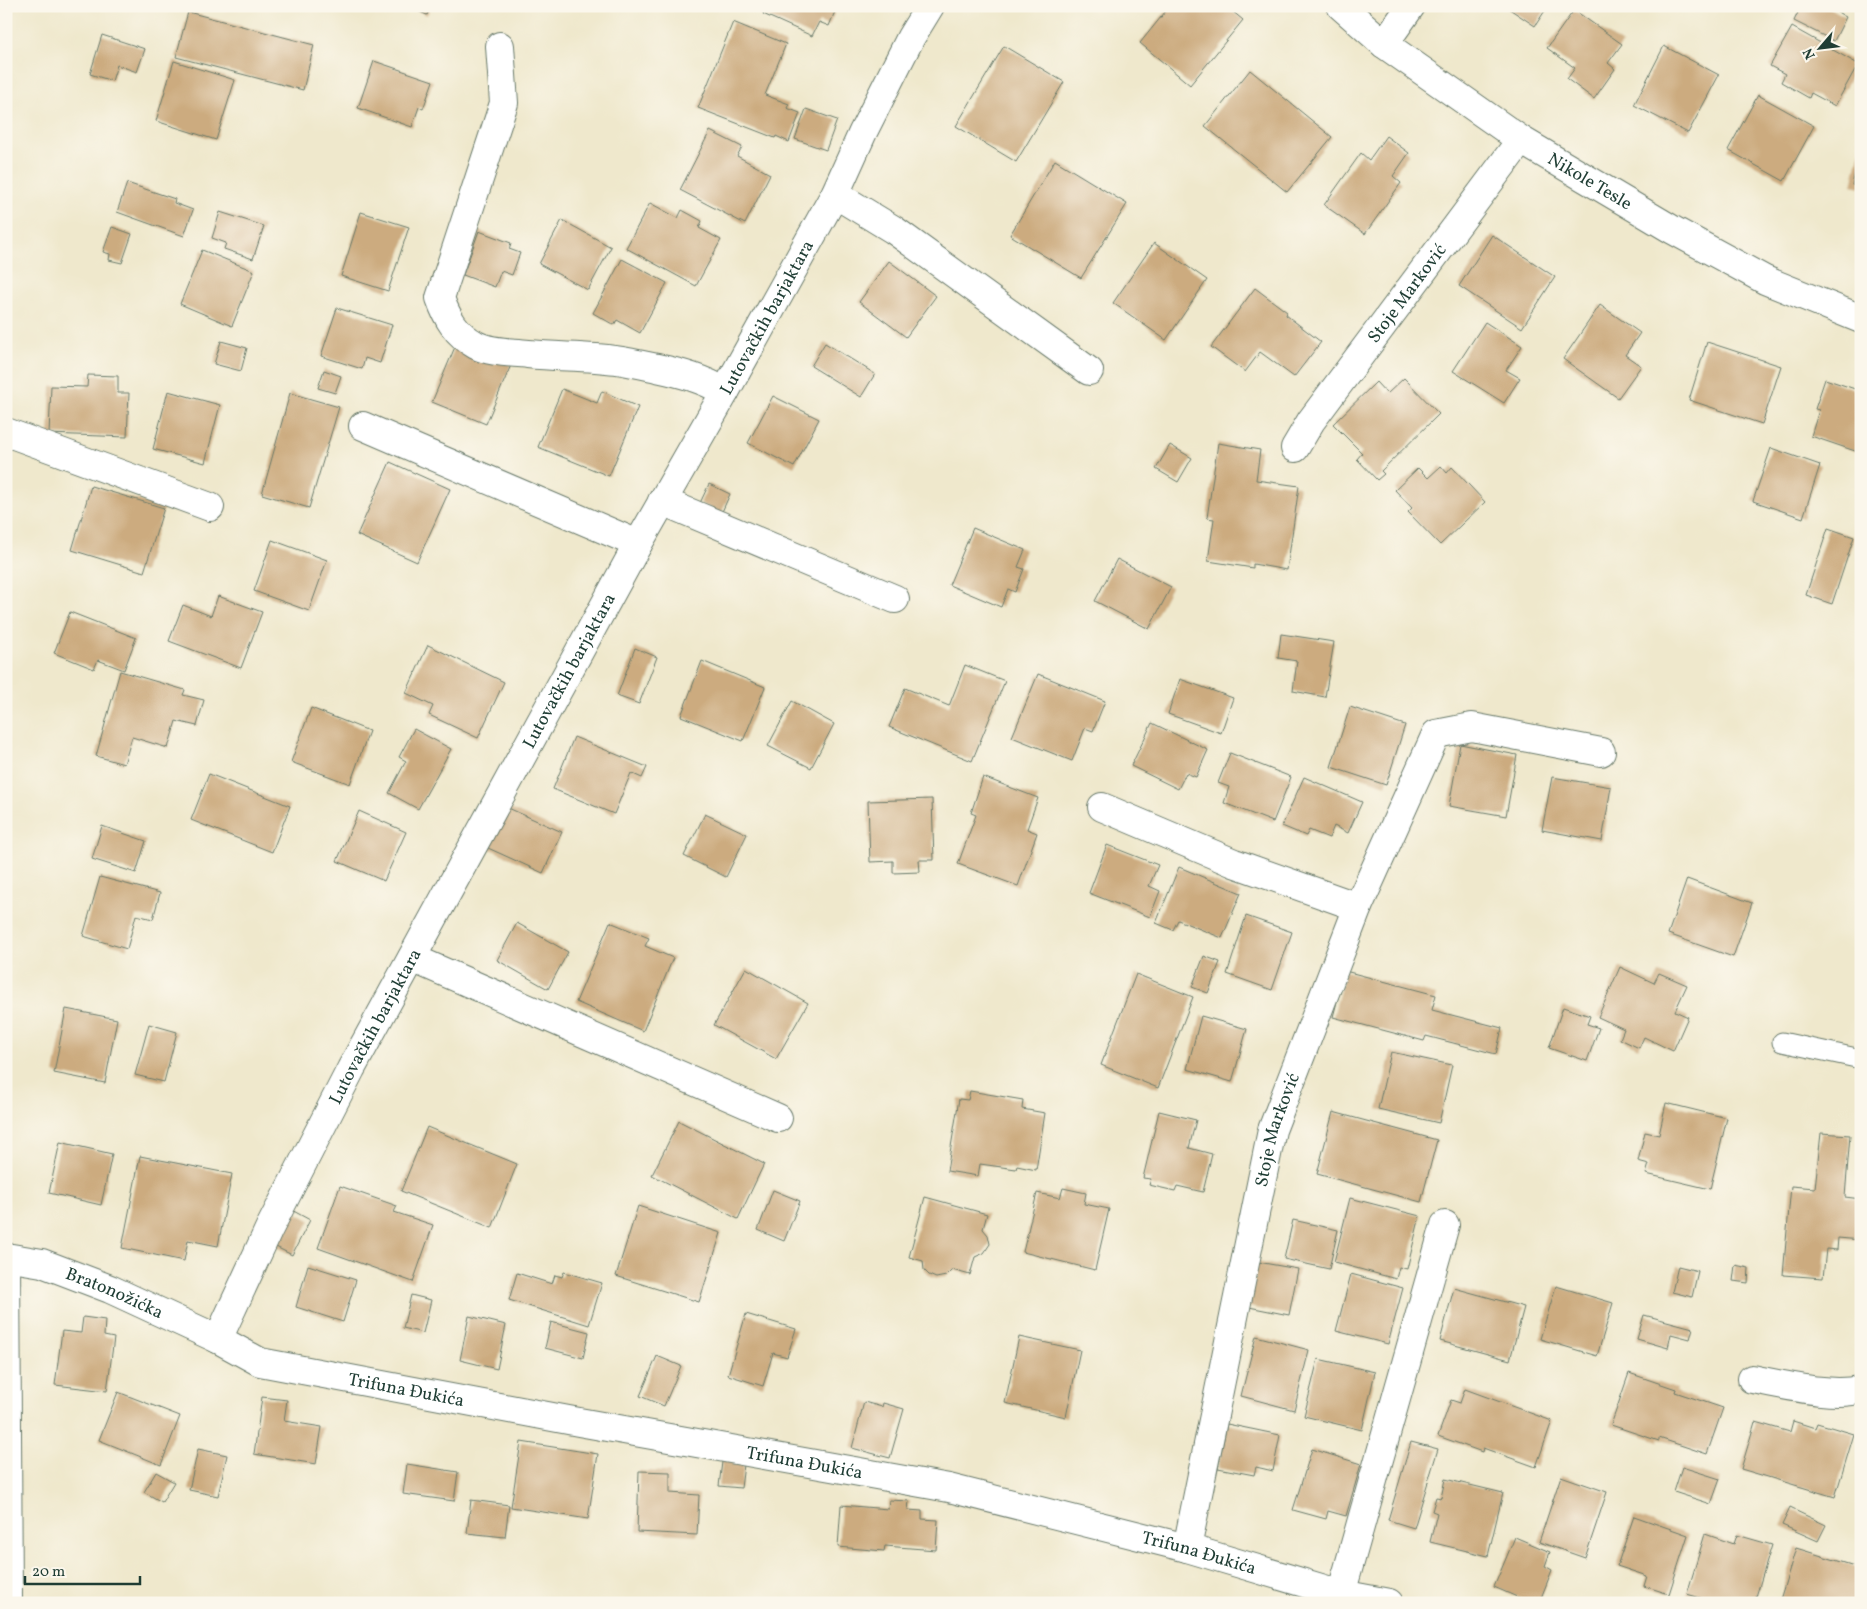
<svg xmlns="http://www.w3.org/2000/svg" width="1867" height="1609" font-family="Vollkorn,serif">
<rect width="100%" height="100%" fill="#fbf7ec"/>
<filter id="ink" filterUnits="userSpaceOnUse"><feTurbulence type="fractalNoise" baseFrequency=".02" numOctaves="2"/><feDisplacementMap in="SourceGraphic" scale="10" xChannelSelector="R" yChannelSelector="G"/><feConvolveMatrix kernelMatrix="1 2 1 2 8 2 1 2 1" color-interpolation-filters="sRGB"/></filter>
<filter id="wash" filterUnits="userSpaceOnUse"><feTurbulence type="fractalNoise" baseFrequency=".0096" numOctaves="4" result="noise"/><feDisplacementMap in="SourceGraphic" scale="20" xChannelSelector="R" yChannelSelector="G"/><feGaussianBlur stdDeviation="1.12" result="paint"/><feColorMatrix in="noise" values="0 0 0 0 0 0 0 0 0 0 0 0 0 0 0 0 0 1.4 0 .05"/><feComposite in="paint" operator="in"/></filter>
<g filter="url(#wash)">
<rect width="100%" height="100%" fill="#efe8cc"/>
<g id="blocks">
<!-- building -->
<g fill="#ccab7f">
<path d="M407 6H431L427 15Z"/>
<path d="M767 6H830L836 9 829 26 819 22 812 36 763 14Z"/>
<path d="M1170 6H1226L1243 20 1190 85 1140 43Z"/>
<path d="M1505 6H1548L1535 26Z"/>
<path d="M1801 6H1827L1846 17 1834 41 1794 21Z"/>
<path d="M1574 10 1622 44 1608 63 1615 69 1594 99 1567 79 1575 68 1547 48Z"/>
<path d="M188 12 314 45 303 90 176 57Z"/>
<path d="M733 22 786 44 765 95 789 104 787 108 800 113 789 142 776 136 775 138 698 108Z"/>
<path d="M1792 27 1858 64 1835 106 1811 93 1809 98 1781 82 1785 74 1770 66Z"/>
<path d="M102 35 145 49 137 72 117 65 112 81 90 74Z"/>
<path d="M1004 46 1064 82 1016 162 956 126Z"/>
<path d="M1664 46 1719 75 1688 133 1634 105Z"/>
<path d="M174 61 235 80 216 140 156 121Z"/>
<path d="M374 61 433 81 423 109 419 107 412 127 358 108Z"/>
<path d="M1250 70 1332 137 1287 192 1205 126Z"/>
<path d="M1758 95 1814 126 1784 181 1728 150Z"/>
<path d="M806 109 837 120 826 150 795 139Z"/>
<path d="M710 131 742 147 737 156 770 174 745 224 680 190Z"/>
<path d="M1386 136 1409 153 1393 176 1401 183 1365 234 1324 205 1361 153 1369 160Z"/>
<path d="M1860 151H1861V187L1852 185Z"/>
<path d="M1055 160 1127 204 1081 278 1010 235Z"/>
<path d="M127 183 175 199 174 203 193 210 184 236 117 212Z"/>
<path d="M650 203 678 218 682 210 702 221 699 228 721 240 696 286 626 248Z"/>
<path d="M220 212 264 226 253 259 224 249 226 243 212 238Z"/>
<path d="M361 212 409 227 388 291 341 276Z"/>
<path d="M562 220 611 247 588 290 539 264Z"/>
<path d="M112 227 132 234 122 263 109 260 110 254 103 252Z"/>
<path d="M479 231 511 243 509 249 520 253 512 275 501 271 495 287 463 275Z"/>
<path d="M1492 235 1555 277 1522 328 1459 286Z"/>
<path d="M1154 243 1207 280 1166 340 1113 303Z"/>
<path d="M202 250 254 271 232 326 180 304Z"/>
<path d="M622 259 667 283 640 333 617 320 614 325 593 313Z"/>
<path d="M889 261 936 296 906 337 859 302Z"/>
<path d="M1255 288 1287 312 1286 315 1321 342 1294 377 1260 352 1245 372 1211 347Z"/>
<path d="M1600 305 1640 333 1625 355 1641 366 1618 398 1563 359Z"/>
<path d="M337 308 392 325 380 363 365 358 362 369 321 356Z"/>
<path d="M1485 322 1522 346 1506 370 1520 378 1504 403 1453 371Z"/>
<path d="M221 341 247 348 241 371 214 364Z"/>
<path d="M457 342 511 365 486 424 432 402Z"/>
<path d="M1707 342 1781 366 1762 424 1689 400Z"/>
<path d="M825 343 875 374 861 397 811 366Z"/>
<path d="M324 370 341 376 335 393 318 388Z"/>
<path d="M88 375 118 376V393H129L127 437 49 434 51 386 87 387Z"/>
<path d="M1404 378 1439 414 1381 471 1384 474 1377 480 1357 459 1362 453 1333 424 1376 382 1387 394Z"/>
<path d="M1825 379 1861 391V453L1811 436 1819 410 1815 409Z"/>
<path d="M562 389 597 403 602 391 638 407 609 476 538 447Z"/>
<path d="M168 391 220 405 205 463 153 449Z"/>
<path d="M290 393 339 407 309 508 262 494Z"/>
<path d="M773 396 819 419 794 467 748 443Z"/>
<path d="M1218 443 1260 450 1256 480 1299 486 1287 570 1253 564V568L1208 561 1214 519 1207 518Z"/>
<path d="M1170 445 1192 458 1178 482 1156 469Z"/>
<path d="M1771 448 1820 465 1803 518 1753 501Z"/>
<path d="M390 462 450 489 417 562 357 535Z"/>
<path d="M1441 466 1447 473 1452 467 1485 502 1440 545 1408 512 1412 508 1395 490 1418 468 1428 478Z"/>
<path d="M709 484 730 494 721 514 700 503Z"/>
<path d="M91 486 164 508 144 572 72 550Z"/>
<path d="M973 528 1025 550 1018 567 1024 569 1015 592 1008 589 1001 607 949 585Z"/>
<path d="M1828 528 1854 537 1832 604 1806 595Z"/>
<path d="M272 540 327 560 309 611 254 591Z"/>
<path d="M1117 559 1171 587 1149 629 1095 601Z"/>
<path d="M218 596 262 612 241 668 169 641 183 605 211 616Z"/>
<path d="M70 612 136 638 124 670 98 660 94 669 54 653Z"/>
<path d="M1281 634 1334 642 1325 697 1293 691 1297 661 1278 658Z"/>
<path d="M428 645 504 682 478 738 429 715 433 706 406 693Z"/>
<path d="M635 648 657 657 639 704 617 696Z"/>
<path d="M702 661 765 687 743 741 681 716Z"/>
<path d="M965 665 1005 681 972 761 889 727 905 688 949 706Z"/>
<path d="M120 671 185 690 183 695 204 700 197 726 176 721 168 748 132 737 124 764 96 756Z"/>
<path d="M1038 674 1105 701 1093 731 1085 728 1072 761 1012 737Z"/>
<path d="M1180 679 1233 698 1221 733 1168 714Z"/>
<path d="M792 701 834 724 811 768 768 746Z"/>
<path d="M1350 707 1405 725 1386 785 1331 767Z"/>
<path d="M311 708 369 731 350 784 291 762Z"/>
<path d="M1152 723 1208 750 1196 777 1186 773 1178 789 1131 766Z"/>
<path d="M414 729 451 749 418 809 389 793 406 761 399 757Z"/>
<path d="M574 737 647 767 642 778 631 773 614 814 553 789Z"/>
<path d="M1460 744 1517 755 1506 816 1449 806Z"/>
<path d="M1230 753 1291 777 1273 822 1224 803 1229 787 1218 783Z"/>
<path d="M209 774 290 806 272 852 191 820Z"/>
<path d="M983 777 1038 798 1027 829 1037 833 1018 886 958 864 976 815 971 813Z"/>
<path d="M1304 777 1362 802 1348 833 1334 826 1329 838 1309 830 1306 836 1282 826Z"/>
<path d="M1552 777 1611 787 1602 841 1542 830Z"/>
<path d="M932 799 934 860H919L920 872 893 873V861L870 862 868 801Z"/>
<path d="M506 807 562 832 543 873 488 848Z"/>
<path d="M359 811 406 832 384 881 337 861Z"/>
<path d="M705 814 747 834 726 877 684 856Z"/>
<path d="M102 826 146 841 136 873 92 859Z"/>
<path d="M1107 845 1158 865 1149 886 1160 891 1150 917 1089 893Z"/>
<path d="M1179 867 1241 893 1222 938 1178 920 1173 930 1156 923Z"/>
<path d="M100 877 160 893 153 919 136 915 127 949 83 936Z"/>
<path d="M1687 879 1752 903 1733 957 1668 934Z"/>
<path d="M1246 916 1292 932 1272 990 1227 974Z"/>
<path d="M610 922 649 938 645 946 673 958 643 1031 576 1002Z"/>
<path d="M517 923 568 952 548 989 497 960Z"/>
<path d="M1204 956 1220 962 1208 993 1192 987Z"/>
<path d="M1620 967 1654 983 1659 973 1687 985 1675 1011 1688 1017 1673 1051 1644 1037 1639 1048 1620 1039 1624 1029 1598 1017Z"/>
<path d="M746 968 808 1003 776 1059 714 1025Z"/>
<path d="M1345 971 1436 995 1432 1010 1502 1028 1496 1054 1426 1036 1424 1041 1333 1017Z"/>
<path d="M1136 974 1193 997 1158 1088 1101 1065Z"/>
<path d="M1563 1007 1590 1016 1587 1024 1599 1028 1587 1061 1549 1048Z"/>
<path d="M66 1009 117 1019 105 1083 54 1073Z"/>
<path d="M1201 1016 1247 1029 1232 1082 1187 1069Z"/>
<path d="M149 1024 177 1032 164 1082 135 1075Z"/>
<path d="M1391 1052 1452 1065 1439 1123 1378 1109Z"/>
<path d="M970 1091 1023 1100 1022 1109 1045 1113 1036 1170 1017 1166 1016 1169 980 1164 978 1176 947 1171 959 1099 968 1100Z"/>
<path d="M1666 1103 1727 1118 1710 1189 1646 1174 1649 1164 1638 1161 1645 1132 1659 1135Z"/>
<path d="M1159 1111 1196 1120 1189 1148 1212 1154 1203 1192 1177 1186 1175 1191 1149 1185 1151 1179 1143 1178Z"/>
<path d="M1333 1112 1437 1140 1421 1202 1317 1174Z"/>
<path d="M679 1121 764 1164 738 1219 652 1175Z"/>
<path d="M427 1127 517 1164 492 1228 401 1191Z"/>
<path d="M1821 1133 1850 1135 1845 1197 1861 1199V1240L1838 1238 1837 1250 1826 1249 1823 1278 1783 1275 1791 1186 1815 1188Z"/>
<path d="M60 1142 112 1154 101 1205 49 1193Z"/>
<path d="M140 1156 232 1174 218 1246 188 1240 184 1261 122 1248Z"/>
<path d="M340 1186 397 1206 394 1212 433 1225 413 1282 318 1248Z"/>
<path d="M1063 1188 1086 1193 1084 1204 1109 1209 1095 1270 1023 1252 1037 1193 1060 1198Z"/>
<path d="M773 1190 800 1201 784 1241 758 1230Z"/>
<path d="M925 1197 987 1214 983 1229 988 1235 990 1244 984 1253 975 1257 970 1275 952 1270 946 1276 936 1278 929 1275 924 1270 923 1261 909 1257Z"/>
<path d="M1350 1198 1420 1216 1407 1269 1399 1267 1396 1279 1334 1262Z"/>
<path d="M638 1206 721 1233 699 1302 616 1276Z"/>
<path d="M288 1208 310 1220 292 1255 270 1244Z"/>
<path d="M1293 1220 1338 1230 1329 1269 1284 1259Z"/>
<path d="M1252 1261 1298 1269 1289 1315 1244 1306Z"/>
<path d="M308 1265 356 1280 343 1322 296 1307Z"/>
<path d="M1735 1265 1749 1268 1748 1283 1733 1281Z"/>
<path d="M1678 1266 1698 1271 1692 1297 1672 1292Z"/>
<path d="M564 1272 602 1283 589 1325 509 1300 517 1273 552 1284 555 1275 562 1277Z"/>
<path d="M1351 1274 1403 1288 1388 1344 1336 1331Z"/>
<path d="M1556 1286 1613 1303 1597 1356 1540 1339Z"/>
<path d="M1454 1288 1524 1307 1510 1360 1440 1341Z"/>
<path d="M411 1295 431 1300 423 1333 403 1328Z"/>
<path d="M746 1314 796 1329 787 1357 773 1353 763 1386 728 1375Z"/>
<path d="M1644 1315 1693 1328 1690 1339 1671 1334 1668 1348 1637 1339Z"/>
<path d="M469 1316 506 1325 497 1369 460 1360Z"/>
<path d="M83 1317 105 1320 104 1336 114 1338 107 1391 55 1385 62 1331 81 1333Z"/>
<path d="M551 1322 589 1332 583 1358 545 1348Z"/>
<path d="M1256 1336 1309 1350 1294 1410 1241 1396Z"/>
<path d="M1019 1337 1080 1350 1066 1417 1005 1403Z"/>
<path d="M657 1356 681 1366 664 1406 640 1396Z"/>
<path d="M1318 1359 1375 1372 1362 1430 1304 1416Z"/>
<path d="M1629 1373 1676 1389 1675 1392 1723 1408 1707 1454 1659 1438V1441L1611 1425Z"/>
<path d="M1465 1389 1552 1421 1536 1467 1483 1448 1482 1452 1438 1436 1451 1400 1460 1403Z"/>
<path d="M118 1392 180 1416 161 1465 99 1440Z"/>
<path d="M262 1397 287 1400 284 1421 322 1427 316 1464 254 1454Z"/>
<path d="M864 1402 882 1407 883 1403 904 1409 890 1458 852 1448Z"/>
<path d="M1793 1421 1815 1428 1817 1423 1854 1434 1835 1497 1741 1469 1755 1422 1790 1432Z"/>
<path d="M1227 1424 1280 1435 1273 1471 1256 1467 1254 1475 1218 1468Z"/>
<path d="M521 1442 598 1454 588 1519 511 1507Z"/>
<path d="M1411 1442 1438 1449 1414 1528 1388 1520Z"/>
<path d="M198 1449 227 1455 218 1496 189 1490Z"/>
<path d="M1312 1449 1361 1464 1346 1516 1328 1511 1326 1519 1293 1510Z"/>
<path d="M723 1454 745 1457 741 1488 719 1486Z"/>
<path d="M407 1464 458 1472 454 1501 403 1494Z"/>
<path d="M1682 1467 1720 1479 1711 1504 1674 1492Z"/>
<path d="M639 1471 670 1472V1493L699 1495 697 1535 637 1532Z"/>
<path d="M156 1472 174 1482 162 1502 144 1492Z"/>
<path d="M1561 1476 1607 1492 1585 1558 1539 1542Z"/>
<path d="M1445 1479 1503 1493 1488 1556 1430 1542 1437 1513 1432 1511 1436 1497 1441 1498Z"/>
<path d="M471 1500 509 1505 505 1537 467 1533Z"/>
<path d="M889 1500 909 1501 908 1510 922 1511V1519L938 1520 936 1550 885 1546 884 1551 838 1547 841 1505 888 1509Z"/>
<path d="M1790 1508 1826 1525 1818 1541 1782 1525Z"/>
<path d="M1634 1516 1688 1535 1669 1594 1644 1586 1647 1576 1617 1566Z"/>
<path d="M1705 1534 1734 1544 1737 1535 1772 1545 1754 1603H1717L1687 1594Z"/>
<path d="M1515 1537 1550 1552 1545 1566 1552 1570 1539 1603H1531L1494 1587Z"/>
<path d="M1796 1548 1861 1568V1587L1856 1603H1779Z"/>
</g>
</g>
</g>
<g filter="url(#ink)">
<use href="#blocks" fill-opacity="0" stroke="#687969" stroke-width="1"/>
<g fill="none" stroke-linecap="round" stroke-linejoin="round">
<!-- service casing -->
<g stroke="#687969" stroke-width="21">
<path id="service" d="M1782 1042 1861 1059"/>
</g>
<!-- minor casing -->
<g stroke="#687969" stroke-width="30">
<g id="minor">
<path d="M1384 44 1411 6"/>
<path d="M500 46 504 103 440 298C447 318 456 334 476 345 491 353 512 352 528 354 557 357 587 356 616 360 630 362 643 365 657 368 681 373 704 379 725 392"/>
<path d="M835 194 894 230 1089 371"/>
<path d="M363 426 638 544"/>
<path d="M6 432 210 507"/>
<path id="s1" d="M1295 448 1311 421 1521 140"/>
<path d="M662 501 895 599"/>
<path d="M1102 807 1234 863 1358 907"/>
<path d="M412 958 778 1118"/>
<path id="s2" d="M6 1257 42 1263 110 1289 218 1339 260 1362 579 1422 949 1488 1187 1548 1341 1594 1389 1603"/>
<path d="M6 1260 8 1603"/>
<path id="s3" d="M218 1339 269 1229 351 1069 638 544 725 392 835 194 863 132 911 37 930 6"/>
<path d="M1752 1379C1781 1384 1834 1398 1861 1389"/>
<path id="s4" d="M1187 1548 1272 1130 1358 907 1436 734 1472 727 1601 752"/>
<path d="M1341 1594 1445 1225"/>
</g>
</g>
<!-- tertiary casing -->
<g stroke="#687969" stroke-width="30">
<g id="tertiary">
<path id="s5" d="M1341 6 1384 44 1521 140 1673 230 1765 280 1861 319"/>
</g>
</g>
<!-- service -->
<use href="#service" stroke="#fff" stroke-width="19"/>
<!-- minor -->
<use href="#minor" stroke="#fff" stroke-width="28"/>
<!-- tertiary -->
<use href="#tertiary" stroke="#fff" stroke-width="28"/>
</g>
</g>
<g text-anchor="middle" stroke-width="5" stroke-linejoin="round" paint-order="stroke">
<!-- street labels -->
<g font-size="18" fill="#1f3d34" stroke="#fbf7ec">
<text dy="6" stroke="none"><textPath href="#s5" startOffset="305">Nikole Tesle</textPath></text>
<text dy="6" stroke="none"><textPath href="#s1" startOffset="191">Stoje Marković</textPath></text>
<text dy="6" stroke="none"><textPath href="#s3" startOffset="1160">Lutovačkih barjaktara</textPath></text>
<text dy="6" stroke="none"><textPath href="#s3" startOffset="755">Lutovačkih barjaktara</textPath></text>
<text dy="6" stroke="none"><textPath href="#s3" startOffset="350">Lutovačkih barjaktara</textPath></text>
<text dy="6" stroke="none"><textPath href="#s4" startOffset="428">Stoje Marković</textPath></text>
<text dy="6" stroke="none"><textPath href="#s2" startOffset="115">Bratonožićka</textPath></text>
<text dy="6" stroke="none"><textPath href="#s2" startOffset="425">Trifuna Đukića</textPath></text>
<text dy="6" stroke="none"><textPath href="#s2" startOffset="830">Trifuna Đukića</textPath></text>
<text dy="6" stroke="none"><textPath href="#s2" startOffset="1235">Trifuna Đukića</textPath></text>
</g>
</g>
<!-- margin -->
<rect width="1867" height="1609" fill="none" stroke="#fbf7ec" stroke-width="25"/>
<!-- north arrow -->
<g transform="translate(1820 48) rotate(242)" stroke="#fbf7ec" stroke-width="4" paint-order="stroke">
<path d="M0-4L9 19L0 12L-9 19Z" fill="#1f3d34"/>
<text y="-8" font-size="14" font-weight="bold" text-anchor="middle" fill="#1f3d34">N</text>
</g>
<!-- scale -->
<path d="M25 1576v8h115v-8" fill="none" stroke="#1f3d34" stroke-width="2.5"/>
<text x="32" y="1576" font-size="15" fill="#1f3d34" stroke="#fbf7ec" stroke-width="4" paint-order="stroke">20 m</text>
</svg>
